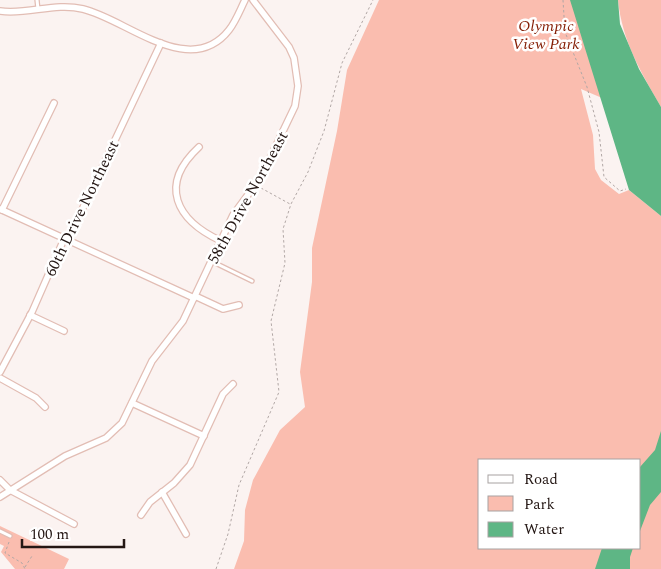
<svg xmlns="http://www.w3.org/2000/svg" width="661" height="569" font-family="Spectral,serif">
<rect width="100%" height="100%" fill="#fbf3f1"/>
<!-- green -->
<g fill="#fabdaf" fill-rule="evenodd">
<path d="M379 0H578L602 98 581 89 593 135 595 169 601 180 619 194 629 190 661 216V569H234L244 541 245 510 253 480 280 430 305 407 300 372 312 282V248L337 131 347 70ZM480 460H640V548H480Z"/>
<path d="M618 0H661V107C641 72 622 41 618 0Z"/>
<path d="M0 526 69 559 64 569H15L1 552 4 546 0 544Z"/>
</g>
<!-- water -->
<g fill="#5eb685">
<path d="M570 0H618L620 24 639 69 661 107V216L629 190Z"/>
<path d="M661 431V492L650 505 640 531V467L655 450Z"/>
<path d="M602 548H633L630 557V569H595Z"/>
</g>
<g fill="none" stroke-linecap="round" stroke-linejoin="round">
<!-- service casing -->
<g stroke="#e2bdb4" stroke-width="5.5">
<g id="service">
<path d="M37 0 38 9"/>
<path d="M211 261 252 281"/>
<path d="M0 531 10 536"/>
</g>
</g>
<!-- minor casing -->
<g stroke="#e2bdb4" stroke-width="8">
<g id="minor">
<path d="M0 11C28 15 55 2 83 9 126 19 190 80 229 30 236 21 240 10 245 0"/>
<path d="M199 147C158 185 176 220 221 241"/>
<path d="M0 209 194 298"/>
<path d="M2 210 54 103"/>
<path d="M195 296 223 309 239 305"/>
<path d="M30 315 64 331"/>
<path d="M0 372 32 312 64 239 71 233 161 43"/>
<path d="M0 378 36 398 45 407"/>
<path d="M132 403 204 436"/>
<path d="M0 480 10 490 74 524"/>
<path d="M162 492 186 534"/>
<path d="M0 497 65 456 106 438 122 423 152 361 183 321 233 215 261 177 295 106 298 86 294 58 289 47 253 0"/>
<path d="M141 515 150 502 174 483 190 465 223 394 233 384"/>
</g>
</g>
<!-- path -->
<g stroke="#b1a7a5" stroke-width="1" stroke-dasharray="2.5 2.5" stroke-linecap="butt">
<path d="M563 0 565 32 587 87 599 132 604 177 620 191 626 189"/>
<path d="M261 188 290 204"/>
<path d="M9 542 5 553 22 563 25 569"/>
<path d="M25 567 32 556"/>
<path d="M216 569 228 534 239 485 279 392 271 321 285 263 283 229 291 204 308 172 324 131 342 63 373 0"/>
</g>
<!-- service -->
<use href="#service" stroke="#fff" stroke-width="3"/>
<!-- minor -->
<use href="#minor" stroke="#fff" stroke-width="5.5"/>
</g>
<g text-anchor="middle" stroke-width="5" stroke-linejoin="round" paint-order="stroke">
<!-- park labels -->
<g font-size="16" font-style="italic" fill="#851d04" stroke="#fff">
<text x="546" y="31">Olympic<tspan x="546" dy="18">View Park</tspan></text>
</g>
<!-- street labels -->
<g font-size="16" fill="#241714" stroke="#fff">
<text transform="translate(247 197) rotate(-61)" y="6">58th Drive Northeast</text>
<text transform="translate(81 208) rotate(-64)" y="6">60th Drive Northeast</text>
</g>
</g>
<!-- legend -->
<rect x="478" y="459" width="162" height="90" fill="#ffffff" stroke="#a7a2a1"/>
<rect x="488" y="475" width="25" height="8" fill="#ffffff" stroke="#a7a2a1"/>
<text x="524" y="484" font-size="15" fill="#241714">Road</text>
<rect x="488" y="496" width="25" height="15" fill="#fabdaf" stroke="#a7a2a1"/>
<text x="524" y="509" font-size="15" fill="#241714">Park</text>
<rect x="488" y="522" width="25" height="15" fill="#5eb685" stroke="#a7a2a1"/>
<text x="524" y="534" font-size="15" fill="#241714">Water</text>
<!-- scale -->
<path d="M22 539v8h102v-8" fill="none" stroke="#241714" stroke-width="2.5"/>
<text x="30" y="539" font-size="15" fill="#241714" stroke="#ffffff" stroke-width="4" paint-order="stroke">100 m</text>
</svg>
